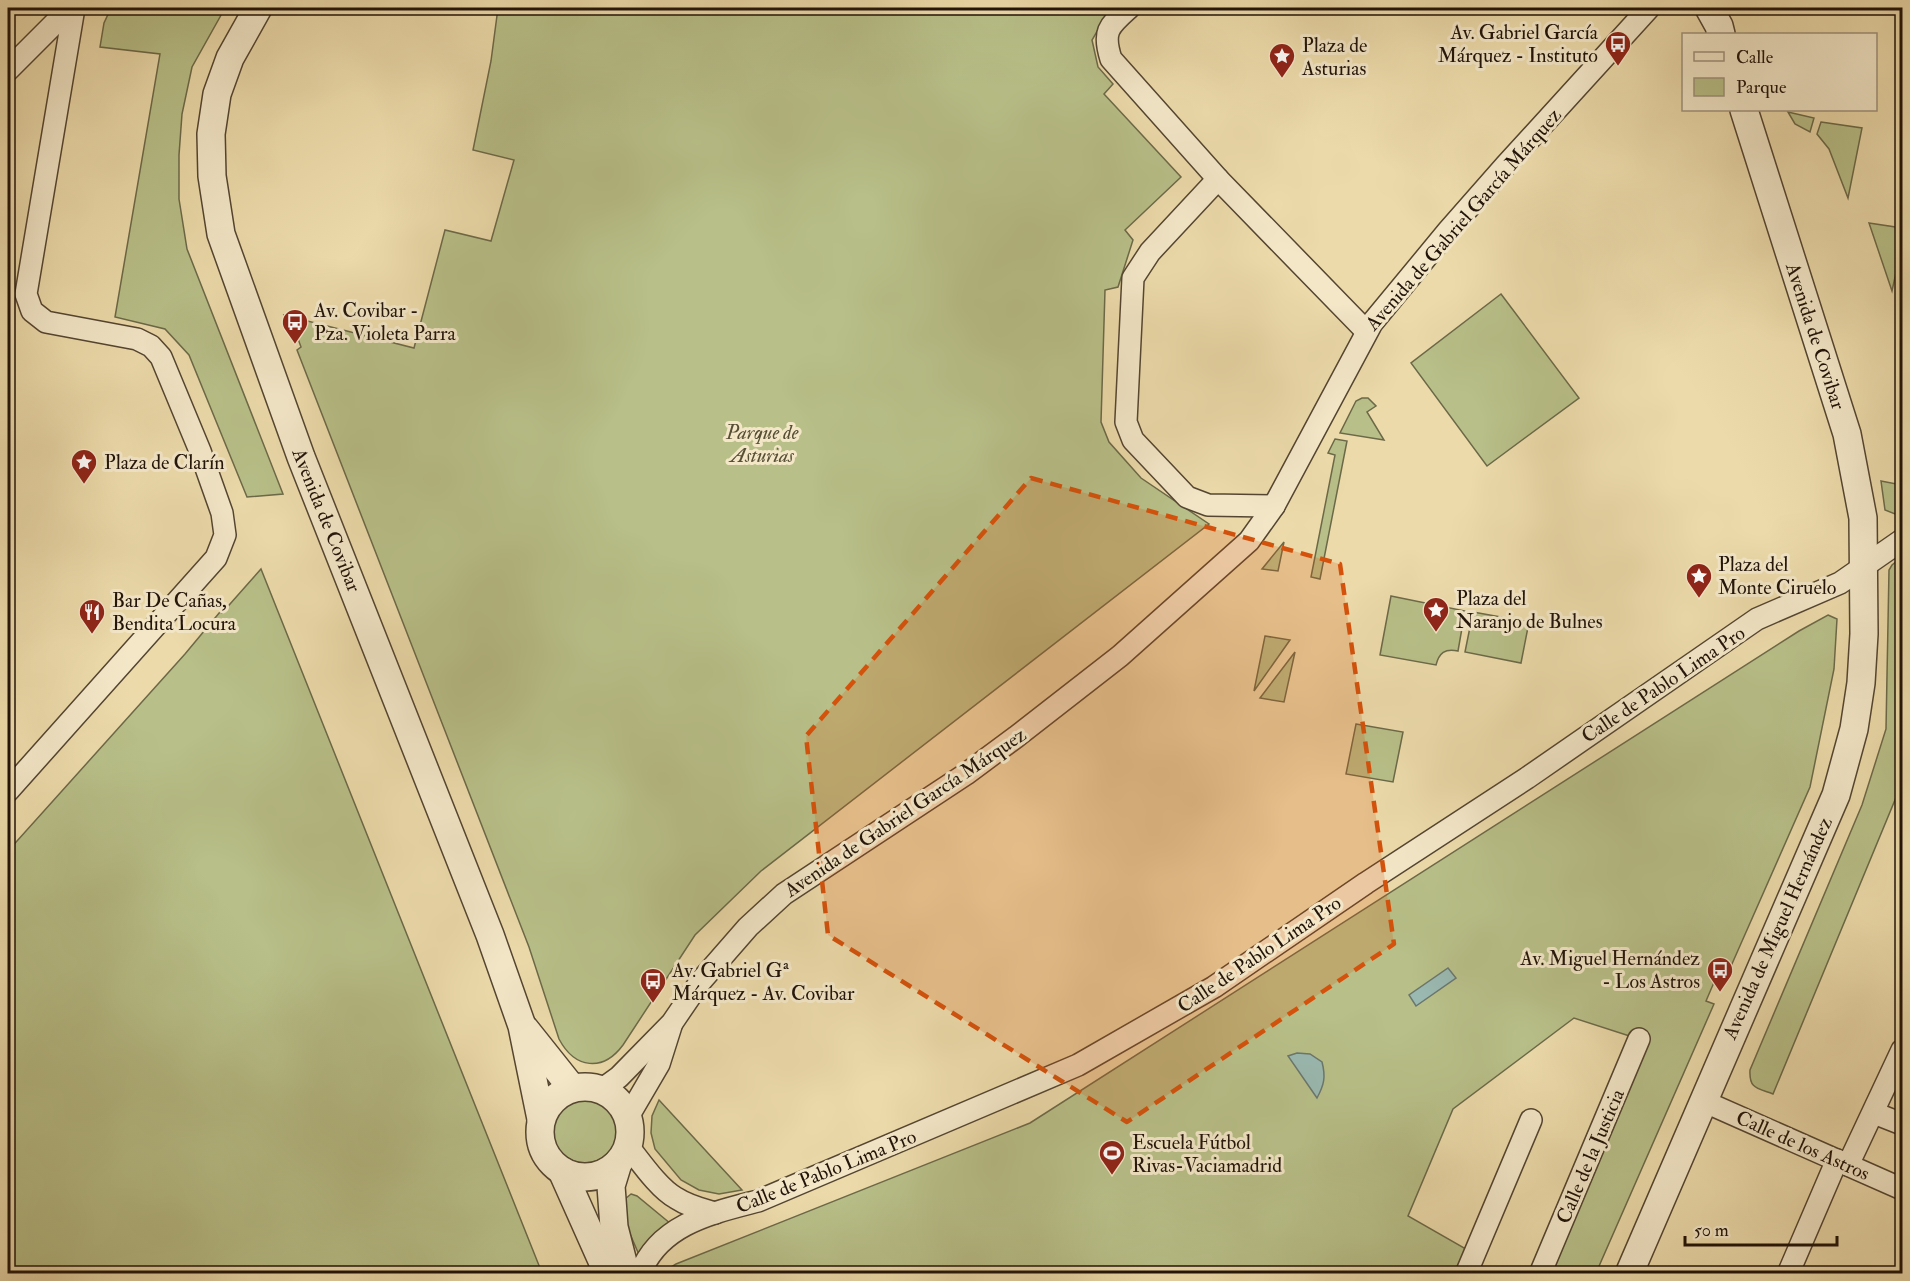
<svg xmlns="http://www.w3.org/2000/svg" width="1910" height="1281" font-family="'IM FELL Double Pica',serif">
<rect width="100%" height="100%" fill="#ecdaaa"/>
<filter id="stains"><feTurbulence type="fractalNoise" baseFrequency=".00333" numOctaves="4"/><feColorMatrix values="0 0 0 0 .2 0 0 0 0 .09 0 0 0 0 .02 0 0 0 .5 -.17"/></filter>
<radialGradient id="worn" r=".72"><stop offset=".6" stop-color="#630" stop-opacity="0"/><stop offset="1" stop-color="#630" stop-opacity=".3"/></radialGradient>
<!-- green -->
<g fill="#b8bf88" stroke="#6c6948" stroke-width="1.5">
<path d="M111 8H225L192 67 182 114 179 155V199L187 249 283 494 247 497 189 355 165 329 115 317 160 54 100 47 104 23Z"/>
<path d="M498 8H1099L1106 16 1092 40 1098 67 1113 84 1104 94 1181 177 1125 230 1133 240 1118 287 1105 290 1101 422 1109 442 1141 478 1209 524 761 871 695 935 623 1045C603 1072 575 1069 559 1039L529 947 297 350 301 347 297 336 292 337 284 315 414 348 445 230 491 241 514 160 473 150 491 61Z"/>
<path d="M1788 112 1814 118 1810 132 1795 124Z"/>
<path d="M1821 122 1862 128 1848 198 1829 149 1817 134Z"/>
<path d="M1869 223 1902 228V245L1892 291Z"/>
<path d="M1501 294 1579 398 1487 466 1411 363Z"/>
<path d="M1362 398H1368L1376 406 1367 412 1384 440 1340 433 1356 401Z"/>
<path d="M1335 439 1347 441 1320 579 1311 577 1335 455 1328 453Z"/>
<path d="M1881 481 1902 485V509L1895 514 1885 510Z"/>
<path d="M1284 542 1278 571 1262 569Z"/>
<path d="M1902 557V783L1773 1094C1757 1088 1749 1089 1750 1070L1862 805 1886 729 1889 570 1892 565Z"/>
<path d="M261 569 540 1268 535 1273H8V851L185 654 220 612 222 613Z"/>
<path d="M1391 596 1465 611 1458 651C1445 648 1439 653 1436 665L1380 655Z"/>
<path d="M1473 612 1529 622 1521 663 1465 652Z"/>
<path d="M1828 615 1837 619 1834 669 1810 787 1724 982 1715 980 1706 1001 1714 1004 1596 1273H1545L1645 1041 1574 1018 1453 1109 1408 1216 1466 1249 1457 1273 664 1274 665 1271 676 1264 1030 1123 1799 631Z"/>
<path d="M1265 636 1290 640 1254 691Z"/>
<path d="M1295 652 1284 702 1260 698Z"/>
<path d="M1356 724 1403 732 1393 782 1346 774Z"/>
<circle cx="585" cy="1131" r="32"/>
<path d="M659 1100 742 1190 719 1194 699 1190 681 1180 655 1149 651 1133 652 1116Z"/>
<path d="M631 1194 637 1196 671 1224 640 1257 627 1227 625 1199Z"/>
</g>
<!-- water -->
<g fill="#9ab9b1" stroke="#6a776e" stroke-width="1.5">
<path d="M1448 968 1456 978 1416 1006 1409 995Z"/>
<path d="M1297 1053 1310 1054 1322 1062C1326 1077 1324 1085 1317 1098L1288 1056Z"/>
</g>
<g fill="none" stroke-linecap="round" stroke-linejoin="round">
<!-- minor casing -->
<g stroke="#544531" stroke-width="24">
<g id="minor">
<path d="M1129 8C1109 26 1102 31 1111 59L1218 179 1366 331"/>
<path d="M8 70 70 8"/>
<path d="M1218 179 1150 252 1133 278 1126 422 1133 440 1187 497 1208 505 1274 506"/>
<path d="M8 791 216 558 225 535 222 513 200 451 161 357 151 346 137 339 46 322 32 311 26 294 74 8"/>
<path d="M601 1090 619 1077 672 1023 700 982 748 927 784 894 966 774 1016 737 1120 656 1249 541 1274 506 1372 323 1448 231 1506 165 1649 8"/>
<path d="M1703 1101 1902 1189"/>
<path d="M1874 1113 1902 1124"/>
<path d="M628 1117 659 1064 671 1026"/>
<path d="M628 1146C640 1161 659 1189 676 1198 688 1206 701 1209 715 1213"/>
<path d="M1848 1165 1902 1050"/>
<path d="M640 1274C659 1224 712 1213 758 1201L1078 1065 1214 987 1366 883 1527 778 1757 619 1840 583 1902 540"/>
<path d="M1466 1274 1531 1120"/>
<path d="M1540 1274 1639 1039"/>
<path d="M1788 1274 1837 1160"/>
</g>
</g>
<!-- tertiary casing -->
<g stroke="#544531" stroke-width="30">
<g id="tertiary">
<path d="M258 8 230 58 217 94 211 134 212 176 221 234 301 457 490 935 522 1026 541 1119"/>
<path d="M1709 8 1719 26 1721 34"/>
<path d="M525 1029 572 1088"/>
<circle cx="585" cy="1132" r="45"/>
<path d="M618 1163 611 1186 614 1227 626 1274"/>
<path d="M562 1171 608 1274"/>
<path d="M1629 1274 1836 795 1854 729 1861 683 1864 634 1863 518 1847 434 1744 110"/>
</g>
</g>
<!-- minor -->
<use href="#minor" stroke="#f3e7c8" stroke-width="21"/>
<!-- tertiary -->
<use href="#tertiary" stroke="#f3e7c8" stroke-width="27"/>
</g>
<!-- marked area -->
<path fill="#d4520c" fill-opacity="0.2" stroke="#d4520c" stroke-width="4.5" stroke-dasharray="12 8" stroke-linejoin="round" d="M1031 478 1340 564 1394 944 1127 1122 828 935 806 736Z"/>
<!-- icons -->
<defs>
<g id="bus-pin" transform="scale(1.35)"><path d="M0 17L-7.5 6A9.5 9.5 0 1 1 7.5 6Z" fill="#8f2418" stroke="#f3e7c8"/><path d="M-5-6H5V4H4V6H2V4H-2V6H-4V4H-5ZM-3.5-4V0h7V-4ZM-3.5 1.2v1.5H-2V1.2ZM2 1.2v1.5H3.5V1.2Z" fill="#fff"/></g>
<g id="sight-pin" transform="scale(1.35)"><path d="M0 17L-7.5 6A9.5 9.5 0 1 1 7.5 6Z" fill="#8f2418" stroke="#f3e7c8"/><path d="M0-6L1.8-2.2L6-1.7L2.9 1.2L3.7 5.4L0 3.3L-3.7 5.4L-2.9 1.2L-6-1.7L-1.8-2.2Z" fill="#fff"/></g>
<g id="restaurant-pin" transform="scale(1.35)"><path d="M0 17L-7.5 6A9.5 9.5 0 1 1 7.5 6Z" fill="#8f2418" stroke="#f3e7c8"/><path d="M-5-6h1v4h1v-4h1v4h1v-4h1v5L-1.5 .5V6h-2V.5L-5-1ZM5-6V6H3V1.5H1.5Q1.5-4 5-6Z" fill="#fff"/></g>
<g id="stadium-pin" transform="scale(1.35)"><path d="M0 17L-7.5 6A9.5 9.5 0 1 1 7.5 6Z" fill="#8f2418" stroke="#f3e7c8"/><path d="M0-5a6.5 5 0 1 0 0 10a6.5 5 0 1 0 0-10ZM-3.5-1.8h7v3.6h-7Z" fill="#fff"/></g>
</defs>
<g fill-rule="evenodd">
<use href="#bus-pin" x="1618" y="44"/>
<use href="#sight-pin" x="1282" y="56"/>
<use href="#bus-pin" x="295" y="322"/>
<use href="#sight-pin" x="84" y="462"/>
<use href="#sight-pin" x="1699" y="576"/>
<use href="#sight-pin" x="1436" y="610"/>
<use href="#restaurant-pin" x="92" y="612"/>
<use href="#bus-pin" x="1720" y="970"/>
<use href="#bus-pin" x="653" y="981"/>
<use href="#stadium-pin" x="1112" y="1153"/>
</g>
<g text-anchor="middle" stroke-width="6" stroke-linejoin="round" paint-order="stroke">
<!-- poi labels -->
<g font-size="20" fill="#211309" stroke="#f3e7c8" text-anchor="start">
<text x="1598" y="39" text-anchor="end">Av. Gabriel García<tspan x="1598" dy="23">Márquez - Instituto</tspan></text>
<text x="1302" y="52">Plaza de<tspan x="1302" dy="23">Asturias</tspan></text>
<text x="314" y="317">Av. Covibar -<tspan x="314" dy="23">Pza. Violeta Parra</tspan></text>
<text x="104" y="469">Plaza de Clarín</text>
<text x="1718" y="571">Plaza del<tspan x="1718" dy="23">Monte Ciruelo</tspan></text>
<text x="1456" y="605">Plaza del<tspan x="1456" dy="23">Naranjo de Bulnes</tspan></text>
<text x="112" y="607">Bar De Cañas,<tspan x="112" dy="23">Bendita Locura</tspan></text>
<text x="1700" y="965" text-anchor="end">Av. Miguel Hernández<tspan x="1700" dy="23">- Los Astros</tspan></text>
<text x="672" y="977">Av. Gabriel Gª<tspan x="672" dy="23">Márquez - Av. Covibar</tspan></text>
<text x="1132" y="1149">Escuela Fútbol<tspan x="1132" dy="23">Rivas-Vaciamadrid</tspan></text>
</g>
<!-- street labels -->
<g font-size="20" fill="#211309" stroke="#f3e7c8">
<text transform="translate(1463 219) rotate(-49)" y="7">Avenida de Gabriel García Márquez</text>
<text transform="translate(1816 336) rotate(72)" y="7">Avenida de Covibar</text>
<text transform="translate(327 520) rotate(68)" y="7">Avenida de Covibar</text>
<text transform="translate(1663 684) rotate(-34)" y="7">Calle de Pablo Lima Pro</text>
<text transform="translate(905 812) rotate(-34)" y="7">Avenida de Gabriel García Márquez</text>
<text transform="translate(1777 928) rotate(-66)" y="7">Avenida de Miguel Hernández</text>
<text transform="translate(1259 954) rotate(-34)" y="7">Calle de Pablo Lima Pro</text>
<text transform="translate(1803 1145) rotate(24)" y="7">Calle de los Astros</text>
<text transform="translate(1590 1156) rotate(-67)" y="7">Calle de la Justicia</text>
<text transform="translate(826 1171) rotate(-22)" y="7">Calle de Pablo Lima Pro</text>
</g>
<!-- park labels -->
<g font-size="20" font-style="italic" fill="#564f35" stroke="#f3e7c8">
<text x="762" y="439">Parque de<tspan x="762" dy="23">Asturias</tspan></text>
</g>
</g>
<!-- margin -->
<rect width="1910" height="1281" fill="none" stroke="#ecdaaa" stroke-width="30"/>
<rect x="9" y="9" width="1892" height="1263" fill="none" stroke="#211309" stroke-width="3"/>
<rect x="15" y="15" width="1880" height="1251" fill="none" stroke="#211309" stroke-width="1.5"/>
<!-- legend -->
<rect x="1682" y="33" width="195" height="78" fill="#f3e7c8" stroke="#9f927c" stroke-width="1.5"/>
<rect x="1694" y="52" width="30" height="9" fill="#f3e7c8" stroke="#9f927c" stroke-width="1.5"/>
<text x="1736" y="63" font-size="18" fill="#211309">Calle</text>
<rect x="1694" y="78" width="30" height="18" fill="#b8bf88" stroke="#9f927c" stroke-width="1.5"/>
<text x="1736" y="93" font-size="18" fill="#211309">Parque</text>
<!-- scale -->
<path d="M1685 1236v9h152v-9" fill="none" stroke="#211309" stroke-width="3"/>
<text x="1694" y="1236" font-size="18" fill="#211309" stroke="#f3e7c8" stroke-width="4.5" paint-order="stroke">50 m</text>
<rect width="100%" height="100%" filter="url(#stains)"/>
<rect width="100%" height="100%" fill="url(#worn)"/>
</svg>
